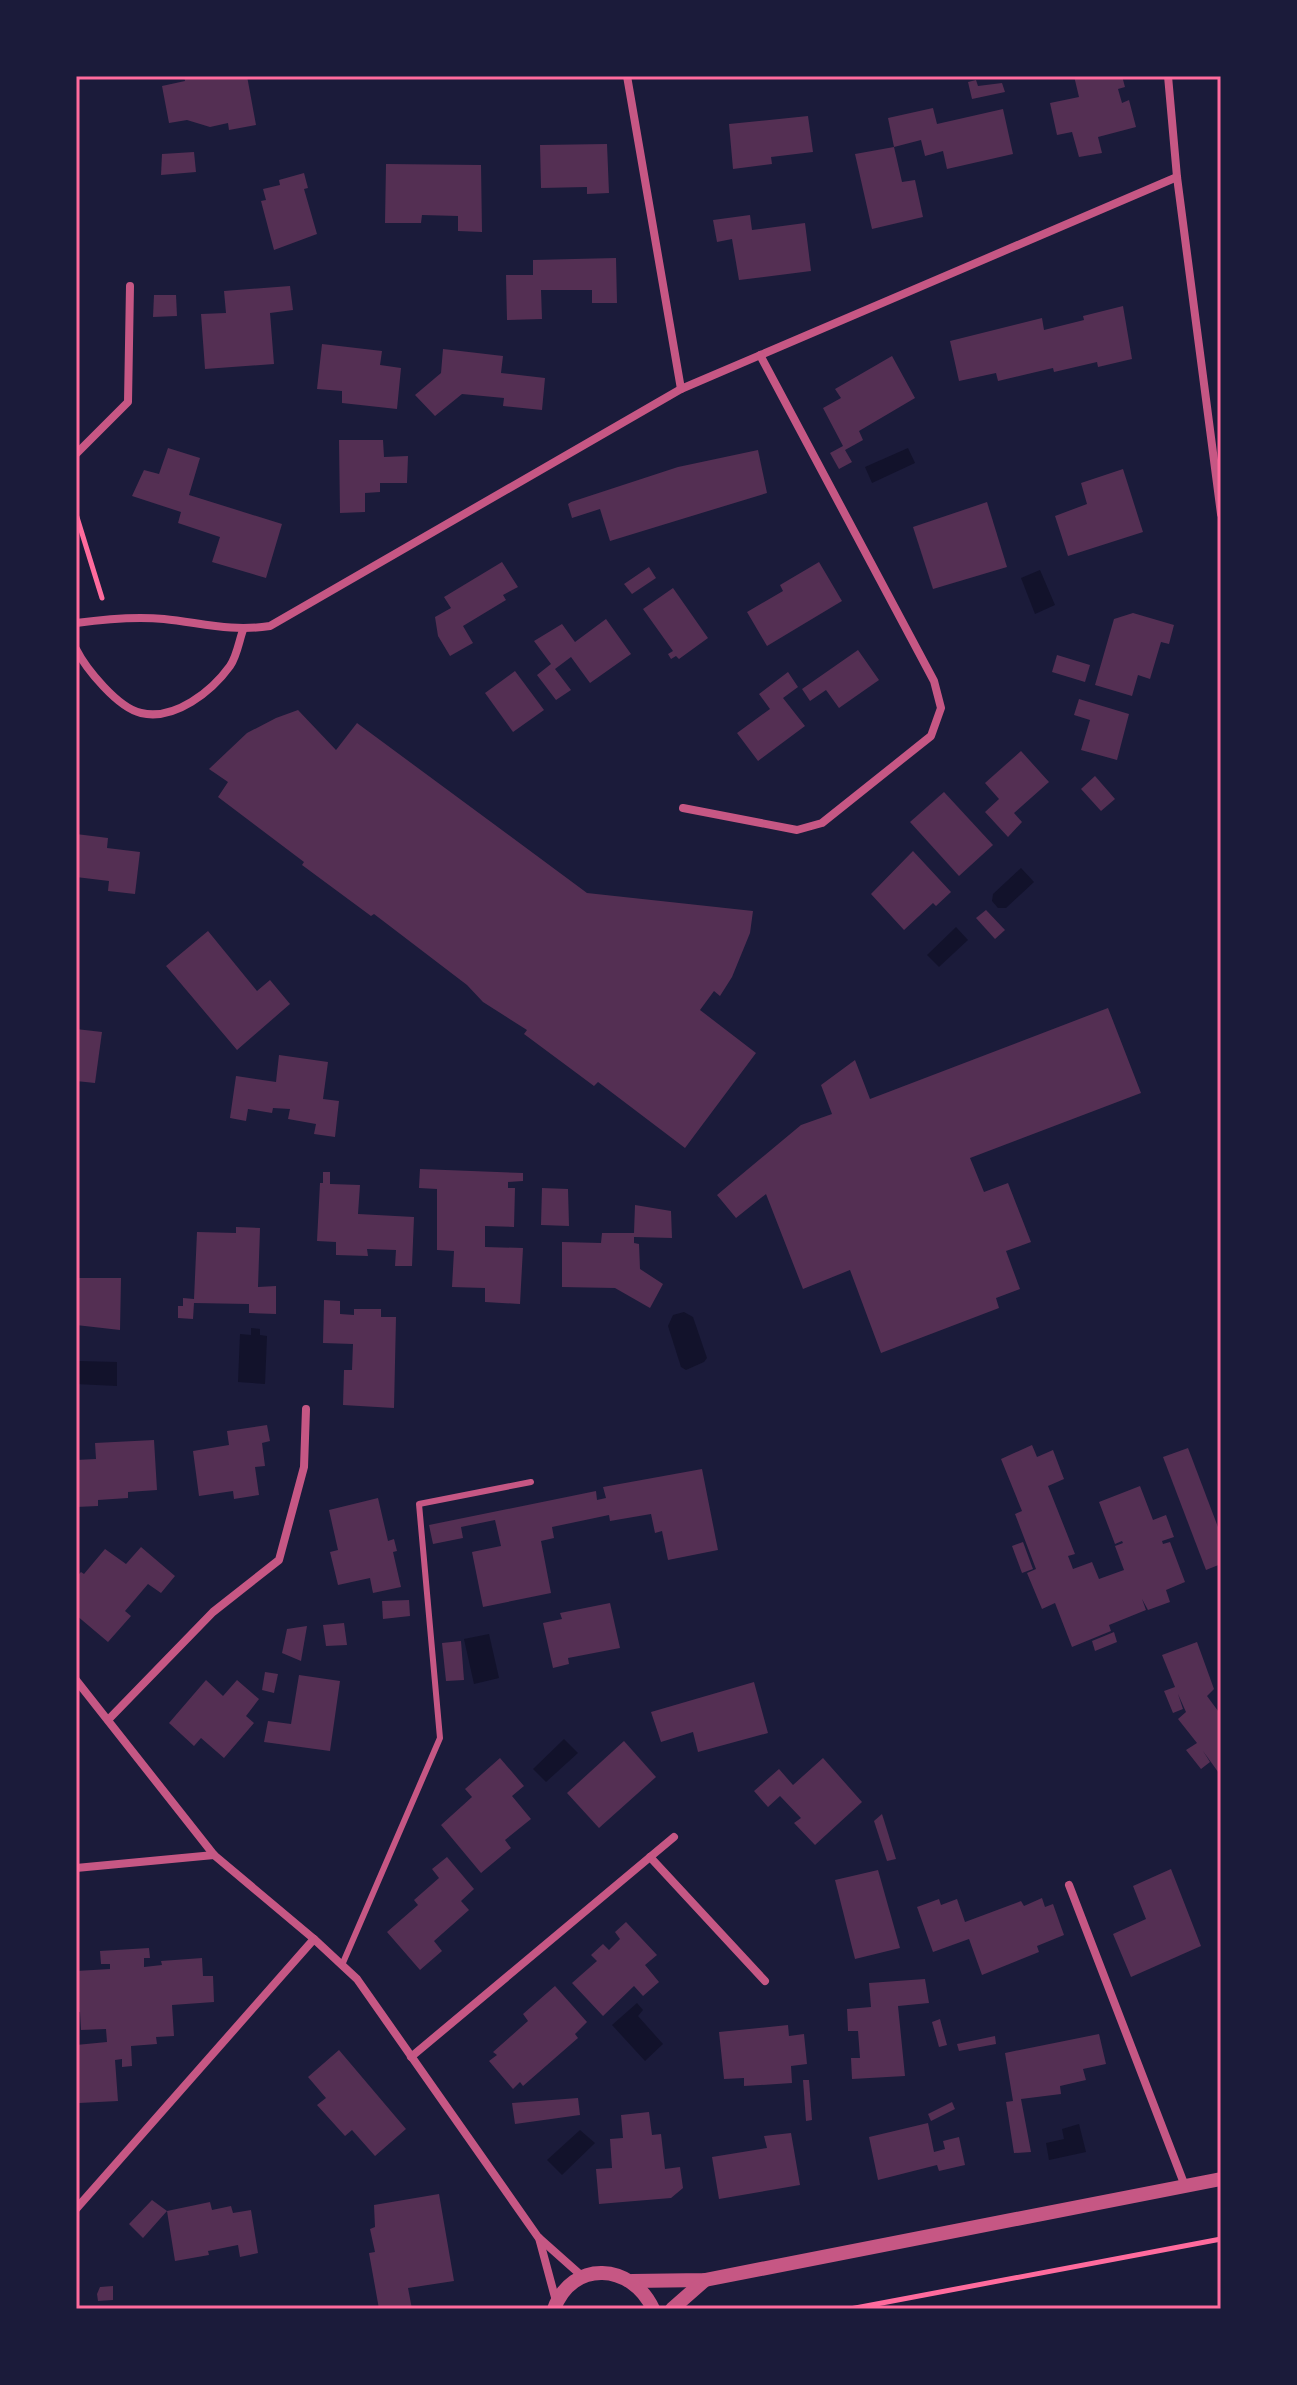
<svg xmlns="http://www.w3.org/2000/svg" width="1297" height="2385" font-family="'Source Sans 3',sans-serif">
<rect width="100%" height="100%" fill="#1b1b3a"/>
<!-- water -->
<g fill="#12122b">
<path d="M908 448 915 463 872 483 865 467Z"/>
<path d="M1040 570 1055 605 1035 614 1021 578Z"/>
<path d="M1021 868 1034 882 1006 908H998L992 901 993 894Z"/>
<path d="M956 927 968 940 939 967 927 955Z"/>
<path d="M684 1312 693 1317 707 1358 704 1362 686 1370 681 1367 668 1326 673 1315Z"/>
<path d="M251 1328 260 1329V1335L267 1336 265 1384 238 1382 240 1334 251 1335Z"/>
<path d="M76 1354 78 1361 117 1362V1386L76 1384Z"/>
<path d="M489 1634 499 1678 474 1684 464 1639Z"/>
<path d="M564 1739 578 1753 546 1782 533 1769Z"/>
<path d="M637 2003 643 2010 638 2016 663 2044 645 2061 612 2025Z"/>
<path d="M1079 2124 1086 2152 1049 2160 1046 2143 1064 2139 1062 2129Z"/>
<path d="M580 2130 595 2143 562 2175 547 2160Z"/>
</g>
<!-- building -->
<g fill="#542f53">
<path d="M184 76H247L256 125 229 130 228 123 210 127 187 120 169 123 162 86 185 81Z"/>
<path d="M1074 76H1122L1125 87 1118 89 1122 103 1129 100 1136 127 1098 137 1102 153 1079 157 1072 132 1057 135 1050 103 1079 97Z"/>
<path d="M976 80 978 86 1002 83 1005 92 972 99 968 82Z"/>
<path d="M933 108 937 124 1003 109 1013 154 947 169 943 151 925 156 921 140 894 147 888 118Z"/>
<path d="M808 116 813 152 771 157 772 164 733 169 729 124Z"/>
<path d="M607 144 609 193 587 194V187L541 188 540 145Z"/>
<path d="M894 147 902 182 915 180 923 217 872 229 855 154Z"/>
<path d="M194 152 196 172 161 175 162 154Z"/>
<path d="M386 164 481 165 482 232 458 231V216L422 215 421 223H385Z"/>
<path d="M304 173 308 188 304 189 317 234 274 250 261 201 266 200 263 189 280 185 279 180Z"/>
<path d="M750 215 752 230 805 223 811 271 739 280 732 239 717 242 713 220Z"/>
<path d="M616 258 617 303H592V290H541L542 319 507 320 506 275H533V260Z"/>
<path d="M290 286 293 310 270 313 274 364 205 369 201 314 226 313 224 291Z"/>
<path d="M154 295H176L177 316 153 317Z"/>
<path d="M1123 306 1132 359 1098 367 1097 362 1054 372 1053 368 998 381 996 373 959 381 950 341 1042 318 1044 330 1084 320 1083 316Z"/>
<path d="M322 344 382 351 380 365 401 368 397 409 342 403V391L317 389Z"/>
<path d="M443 349 503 356 501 373 545 378 542 410 503 406 504 398 462 394 435 416 415 395 441 373Z"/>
<path d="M892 356 915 398 859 431 863 440 845 450 852 462 839 469 830 453 843 446 823 408 841 398 835 389Z"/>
<path d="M339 440H383L384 457 408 456 407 483H380V492L365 493V512L340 513Z"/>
<path d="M168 448 200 458 189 495 282 524 266 578 212 562 220 537 178 523 181 512 132 496 144 470 159 474Z"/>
<path d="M758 450 767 493 610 541 600 509 572 518 568 504 571 502 678 467Z"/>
<path d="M1123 469 1143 532 1068 556 1055 516 1087 504 1081 483Z"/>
<path d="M987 502 1007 567 933 589 913 527Z"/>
<path d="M502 562 518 587 503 595 506 600 463 626 473 643 450 656 438 636 435 617 451 608 444 597Z"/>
<path d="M819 562 842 601 767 646 747 612 783 591 780 585Z"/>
<path d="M649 567 656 578 632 594 624 584Z"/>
<path d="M673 588 708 638 679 659 676 656 671 659 668 654 673 651 643 609Z"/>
<path d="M1133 613 1174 625 1169 644 1161 642 1150 679 1138 675 1132 696 1095 685 1114 619Z"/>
<path d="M606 619 631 654 590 683 571 657 555 669 571 690 556 700 537 675 551 664 534 641 562 624 575 642Z"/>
<path d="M858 650 879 680 839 708 826 690 810 701 802 689Z"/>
<path d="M1057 655 1090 665 1085 682 1052 672Z"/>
<path d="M515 671 544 710 513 732 485 693Z"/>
<path d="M788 672 798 687 783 698 805 726 758 761 737 733 770 709 759 694Z"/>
<path d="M1079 699 1129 714 1117 760 1081 750 1090 720 1074 715Z"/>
<path d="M298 710 336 750 357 723 587 893 753 911 750 933 732 977 720 996 714 991 700 1010 756 1053 685 1148 598 1082 594 1086 524 1034 527 1030 483 1002 467 985 374 914 371 916 302 865 304 862 218 797 228 782 209 769 247 733 276 718Z"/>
<path d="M1021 751 1049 782 1014 813 1022 822 1008 837 985 812 999 799 985 783Z"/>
<path d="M1095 776 1115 799 1101 811 1081 789Z"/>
<path d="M944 792 993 845 959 876 910 822Z"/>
<path d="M76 834 108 838 107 848 140 852 135 894 108 891 109 881 76 877Z"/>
<path d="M913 851 951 892 936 906 933 903 904 930 871 894Z"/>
<path d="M986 910 1005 930 995 939 976 918Z"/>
<path d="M208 931 257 991 270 980 290 1004 237 1050 166 966Z"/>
<path d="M1108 1008 1141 1093 970 1158 984 1192 1008 1183 1031 1242 1006 1251 1020 1289 996 1298 999 1308 881 1353 850 1270 803 1289 766 1194 736 1218 717 1195 801 1125 832 1114 821 1085 855 1060 870 1099Z"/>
<path d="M76 1029 102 1032 95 1083 76 1081Z"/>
<path d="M279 1055 328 1062 323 1099 339 1101 335 1137 314 1134 316 1124 288 1119 290 1109 273 1108 272 1113 248 1109 246 1121 230 1118 236 1076 276 1082Z"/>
<path d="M420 1169 523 1173V1181L508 1182V1188H515L514 1227 485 1226V1247L523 1248 520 1304 485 1302V1288L452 1287 454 1251 437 1250V1189L419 1188Z"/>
<path d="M323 1172H330V1184L360 1185 358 1214 414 1217 412 1266H395L396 1250 367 1249 368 1256 336 1255V1242L317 1241 320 1183H323Z"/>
<path d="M542 1188 568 1189 569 1226 541 1225Z"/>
<path d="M635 1205 671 1211 672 1238 634 1237V1243L639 1244 640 1269 663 1284 650 1308 615 1288 562 1287V1242L601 1243 602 1233H634Z"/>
<path d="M236 1227 260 1228 258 1287 276 1286V1314L249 1313V1304L194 1303 193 1319 178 1318V1306H183V1298L194 1299 197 1232 236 1233Z"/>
<path d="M76 1273H79V1278H121L120 1330 76 1325Z"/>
<path d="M324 1300 340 1301V1314L354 1315V1309H381V1317H396L394 1408 343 1405 344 1370H352L353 1344 323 1343Z"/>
<path d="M267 1425 270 1441 262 1443 265 1466 255 1467 259 1495 234 1499 233 1491 199 1496 193 1451 229 1445 227 1431Z"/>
<path d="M154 1440 157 1490 128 1492V1498L98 1500V1506L76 1507V1460L96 1459 95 1443Z"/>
<path d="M1032 1445 1037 1457 1053 1450 1064 1479 1048 1486 1075 1554 1068 1556 1073 1569 1092 1562 1099 1579 1124 1570 1115 1546 1123 1543 1122 1541 1115 1544 1099 1502 1140 1486 1153 1520 1166 1515 1174 1537 1162 1541 1163 1544 1170 1542 1185 1582 1166 1590 1170 1602 1148 1610 1142 1599 1146 1610 1109 1625 1111 1631 1072 1647 1055 1603 1042 1609 1027 1573 1036 1569 1015 1514 1022 1511 1001 1459Z"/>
<path d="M1188 1448 1221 1535V1564L1206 1570 1163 1457Z"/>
<path d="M702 1469 718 1550 668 1560 662 1531 655 1533 651 1514 610 1521 609 1515 552 1527 554 1538 541 1541 551 1593 483 1607 472 1552 501 1546 495 1520 461 1527 463 1538 433 1544 429 1525 596 1491 597 1500 606 1498 603 1487Z"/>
<path d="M378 1498 388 1541 394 1539 397 1551 393 1552 401 1587 373 1593 370 1578 338 1585 330 1552 338 1550 329 1510Z"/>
<path d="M1023 1542 1033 1569 1022 1573 1012 1546Z"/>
<path d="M141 1547 175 1576 161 1593 148 1584 125 1611 131 1616 108 1642 76 1615V1577L81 1572 84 1574 105 1549 126 1564Z"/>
<path d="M409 1600 410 1616 383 1619 382 1601Z"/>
<path d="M610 1603 620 1648 568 1658 569 1664 553 1668 543 1623 562 1619 560 1613Z"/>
<path d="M344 1623 347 1645 326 1646 323 1625Z"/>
<path d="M307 1626 301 1661 282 1653 287 1629Z"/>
<path d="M1114 1632 1117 1642 1095 1651 1092 1641Z"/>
<path d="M461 1641 464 1680 446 1681 442 1643Z"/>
<path d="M1197 1642 1214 1689 1207 1696 1221 1715V1776L1203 1751 1210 1762 1201 1769 1186 1750 1197 1743 1178 1719 1186 1712 1178 1694 1183 1709 1173 1713 1164 1691 1175 1687 1162 1655Z"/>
<path d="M265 1672 278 1674 274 1693 262 1690Z"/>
<path d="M299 1675 340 1681 330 1751 264 1742 268 1721 291 1724Z"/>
<path d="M206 1680 223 1696 237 1680 259 1699 246 1716 254 1723 224 1758 201 1738 194 1746 169 1723Z"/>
<path d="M754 1682 768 1733 698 1752 693 1732 661 1742 651 1712Z"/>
<path d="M624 1741 656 1777 599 1828 567 1793Z"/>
<path d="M500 1758 524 1786 512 1796 531 1819 505 1840 511 1848 481 1873 441 1825 472 1797 465 1789Z"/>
<path d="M823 1758 862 1802 815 1845 794 1823 801 1818 780 1796 768 1807 754 1791 779 1769 793 1785Z"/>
<path d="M882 1814 896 1859 887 1861 874 1821Z"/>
<path d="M447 1857 474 1889 461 1901 469 1910 434 1941 442 1951 420 1970 387 1932 418 1905 414 1900 439 1878 432 1869Z"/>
<path d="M1171 1869 1201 1946 1131 1977 1113 1934 1146 1919 1133 1886Z"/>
<path d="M878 1870 900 1948 855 1959 835 1880Z"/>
<path d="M1042 1898 1045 1907 1053 1904 1064 1935 1037 1946 1039 1952 982 1975 969 1939 933 1952 917 1907 939 1899 941 1905 957 1899 965 1922 1021 1901 1024 1906Z"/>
<path d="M626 1922 657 1955 645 1965 659 1982 643 1996 634 1986 603 2016 572 1983 597 1961 591 1955 603 1944 609 1950 620 1939 615 1932Z"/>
<path d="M149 1948 150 1958H144V1967L162 1965 161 1961 202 1958 203 1976H213L214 2002 172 2005 174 2036 156 2037 157 2044 131 2046 132 2066 122 2067V2059L115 2060 118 2101 79 2103 76 2045 107 2042 106 2029 81 2030 80 2012H76V1971L110 1969V1964H101L100 1951Z"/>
<path d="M925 1979 929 2003 898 2006 905 2076 852 2079 851 2058H860L858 2031H848L847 2009 871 2007 869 1983Z"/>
<path d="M555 1986 587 2022 575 2034 578 2038 523 2086 520 2082 513 2089 489 2061 497 2055 493 2052 528 2021 523 2014Z"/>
<path d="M940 2019 947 2045 939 2047 932 2022Z"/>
<path d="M788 2025 789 2036 804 2034 807 2064 791 2066 792 2083 744 2086V2078L724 2079 719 2032Z"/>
<path d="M1099 2034 1106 2064 1083 2069 1086 2080 1060 2086 1061 2094 1021 2099 1031 2152 1014 2153 1006 2102 1013 2101 1005 2053Z"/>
<path d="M995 2036 996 2044 959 2051 957 2044Z"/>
<path d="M339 2050 406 2129 375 2156 352 2130 345 2136 317 2105 326 2098 308 2077Z"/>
<path d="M803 2080H809L812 2120 806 2121Z"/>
<path d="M578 2098 580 2115 515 2124 512 2103Z"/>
<path d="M952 2102 955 2109 931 2121 928 2114Z"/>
<path d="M649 2112 652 2135 661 2134 665 2169 680 2167 683 2188 671 2198 599 2204 596 2169 612 2168 610 2139 623 2138 621 2115Z"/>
<path d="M928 2123 934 2152 945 2149 943 2141 959 2137 965 2165 939 2171 937 2165 878 2180 869 2137Z"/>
<path d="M791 2133 800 2185 719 2199 712 2157 767 2148 764 2136Z"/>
<path d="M439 2194 454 2281 408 2288 412 2309H379L369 2253 375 2252 370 2229 375 2227 374 2205Z"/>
<path d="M152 2200 167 2211 210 2202 212 2210 231 2206 233 2213 251 2210 258 2253 240 2257 238 2245 208 2251 209 2255 175 2261 167 2211 143 2238 129 2224Z"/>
<path d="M113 2286V2300L98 2301 97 2294 100 2287Z"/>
</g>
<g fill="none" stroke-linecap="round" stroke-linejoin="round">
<!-- path -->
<g stroke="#ff6b9d" stroke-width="5">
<path d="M76 514 102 598"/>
<path d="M850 2309 1221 2239"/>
</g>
<!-- service -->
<path stroke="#c65784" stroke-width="6" d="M342 1965 440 1738 419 1504 531 1482"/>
<!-- minor -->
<g stroke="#c65784" stroke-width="8">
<path d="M627 76 681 389"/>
<path d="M1168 76 1177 177 1221 514"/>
<path d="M76 454 128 402 130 286"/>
<path d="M76 623C105 619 135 616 164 619 202 623 231 632 270 626L681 389 1177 177"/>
<path d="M76 649C86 669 118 708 141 713 175 721 212 691 230 666 237 656 239 641 243 630"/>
<path d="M683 808 797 830 822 823 931 736 941 708 934 681 760 355"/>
<path d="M76 1680 214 1855 314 1939 357 1979 538 2237 583 2277"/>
<path d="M108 1720 213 1612 279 1560 304 1467 306 1409"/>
<path d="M650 1857 765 1981"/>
<path d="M76 1868 214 1855"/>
<path d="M1069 1885 1185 2186"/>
<path d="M411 2057 674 1837"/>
<path d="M76 2209 314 1939"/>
<path d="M539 2238 556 2301"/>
</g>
<!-- tertiary -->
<g stroke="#c65784" stroke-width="14">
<path d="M632 2281 705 2280 1221 2179"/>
<path d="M554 2309C572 2259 632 2263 653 2309"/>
<path d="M672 2309 705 2280"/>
</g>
</g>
<!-- border -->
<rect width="1297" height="2385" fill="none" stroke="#1b1b3a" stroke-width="156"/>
<rect x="78" y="78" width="1141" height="2229" fill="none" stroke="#ff6b9d" stroke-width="3"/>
</svg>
